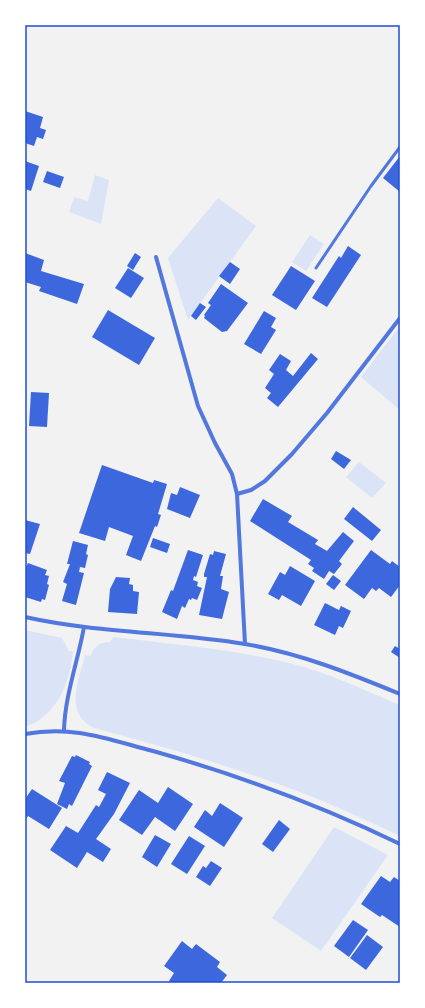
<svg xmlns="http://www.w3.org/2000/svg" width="425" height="1008" font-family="'Golos Text',sans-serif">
<rect width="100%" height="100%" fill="#f2f2f2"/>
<!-- green -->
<g fill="#dbe4f7">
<path d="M95 175 109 180 101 224 69 212 74 197 88 201Z"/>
<path d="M218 198 256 226 188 320 168 258Z"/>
<path d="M310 235 324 244 306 271 292 262Z"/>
<path d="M400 326V410L361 377Z"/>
<path d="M359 462 386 483 372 498 346 477Z"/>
<path d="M25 630 62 638 69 651H73C70 683 57 716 25 727Z"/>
<path d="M113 637C172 644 231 649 289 663 327 672 364 690 400 705V836C366 820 332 804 297 791 231 766 162 746 94 728 63 713 79 681 85 655L90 656C95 646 99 642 110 642Z"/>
<path d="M334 827 388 855 321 951 272 918Z"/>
</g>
<!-- building -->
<g fill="#3d67dc">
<path d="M25 111 43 117 40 128 46 130 43 139 37 137 34 146 25 143Z"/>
<path d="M400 156V192L383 178Z"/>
<path d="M25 161 39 166 31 191 25 189Z"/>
<path d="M47 171 64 177 60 188 43 182Z"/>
<path d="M348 246 361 255 327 307 312 298 339 256 341 258Z"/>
<path d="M25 253 44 260 41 271 84 284 77 304 39 291 41 287 25 282Z"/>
<path d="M135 253 141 257 133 270 127 266Z"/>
<path d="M230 262 240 269 230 284 219 276Z"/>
<path d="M291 266 315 281 296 310 272 295Z"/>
<path d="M128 268 144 278 131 298 115 288Z"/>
<path d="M221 284 248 303 227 331 222 332 204 318 205 316 204 315 211 305 208 303Z"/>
<path d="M200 303 206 307 196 320 191 316Z"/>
<path d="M108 310 155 338 139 365 92 337Z"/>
<path d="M264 311 276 318 271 327 276 330 261 354 244 344Z"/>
<path d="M311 353 318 359 278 407 267 398 271 393 265 388 274 374 269 370 280 354 291 361 286 370 293 376Z"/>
<path d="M31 392 49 393 47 427 29 426Z"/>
<path d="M336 451 351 460 344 469 331 459Z"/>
<path d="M102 465 153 483 154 480 167 484 158 514 161 515 157 527 155 526 141 561 126 555 133 536 109 527 105 541 79 533Z"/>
<path d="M180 487 200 495 190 518 167 509 171 493 177 495Z"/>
<path d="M263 499 292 516 288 522 318 540 315 544 327 551 343 532 354 541 339 561 342 564 334 574 329 571 324 579 312 571 314 568 308 564 311 560 250 521Z"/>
<path d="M353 507 381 530 372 541 344 519Z"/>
<path d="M25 520 40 524 30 554 25 553Z"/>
<path d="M153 538 170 544 167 553 150 547Z"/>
<path d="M73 541 88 545 86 554 88 555 85 568 80 567 79 572 84 573 76 605 62 601 67 584 63 582 70 564H67Z"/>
<path d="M188 550 203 555 196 577 194 576 193 580 198 582 197 586 202 588 197 600 192 598 191 600 189 599 185 608 182 606 177 619 162 612 171 590 173 591Z"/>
<path d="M371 550 390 564 392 561 400 567V585L391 597 379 588 376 591 372 588 364 599 345 585Z"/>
<path d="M214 551 226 554 220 576H223L221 589 229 592 222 619 199 615 207 577H204V574L210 554 213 555Z"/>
<path d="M28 563 47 570 45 575 49 576 47 584 49 585 45 600 42 599 41 602 25 597V569Z"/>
<path d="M290 566 315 581 301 606 282 595 279 600 268 594 280 572 285 575Z"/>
<path d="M333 575 341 581 334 590 326 584Z"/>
<path d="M116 577 130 578 129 584 133 585V591L139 592 137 614 108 612 110 589Z"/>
<path d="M325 603 339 610 341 606 351 611 343 628 339 626 335 635 314 625Z"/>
<path d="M395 646 400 649V658L391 652Z"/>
<path d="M76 755 90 762 89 764 92 766 72 806 69 804 67 809 57 804 65 783 59 781 72 756 75 757Z"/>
<path d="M107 772 130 783 114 814 96 839 111 849 103 862 87 852 77 868 50 850 66 826 78 833 96 805 99 807 106 794 98 790Z"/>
<path d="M168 787 193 804 175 831 155 817 142 835 119 820 139 790 158 803Z"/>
<path d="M32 789 62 808 49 829 28 816 25 820V799Z"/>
<path d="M220 803 243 818 224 847 194 827 205 810 212 816Z"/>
<path d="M279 820 290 829 273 852 262 844Z"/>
<path d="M155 835 171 844 157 867 142 857Z"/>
<path d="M189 836 205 846 187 874 171 864Z"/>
<path d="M211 861 222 868 210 886 196 877 203 866 206 868Z"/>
<path d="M381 876 390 882 394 877 400 881V927L382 915 380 917 361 904Z"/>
<path d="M353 920 368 930 349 957 334 946Z"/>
<path d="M367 935 383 947 366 970 350 958Z"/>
<path d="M182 941 192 949 196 944 220 962 217 967 227 975 221 983H172L169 981 174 973 164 966Z"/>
</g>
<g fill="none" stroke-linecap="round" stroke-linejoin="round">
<!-- service -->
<path stroke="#5277de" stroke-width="3" d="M316 268 371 186 400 147"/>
<!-- minor -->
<g stroke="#5277de" stroke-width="4">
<path d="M156 257 198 406 215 443 232 474 237 494 245 644"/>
<path d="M237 494 251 490 265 481 292 454 327 413 400 318"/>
<path d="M25 617C97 633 172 632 245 644 299 653 349 673 400 694"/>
<path d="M64 730C65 695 78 661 84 627"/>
<path d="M25 734C73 725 107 739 153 751 238 775 320 805 400 844"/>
</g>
</g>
<!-- border -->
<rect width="425" height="1008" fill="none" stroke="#ffffff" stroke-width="52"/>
<rect x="26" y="26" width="373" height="956" fill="none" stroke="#1d4ed8" stroke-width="1.5"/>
</svg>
